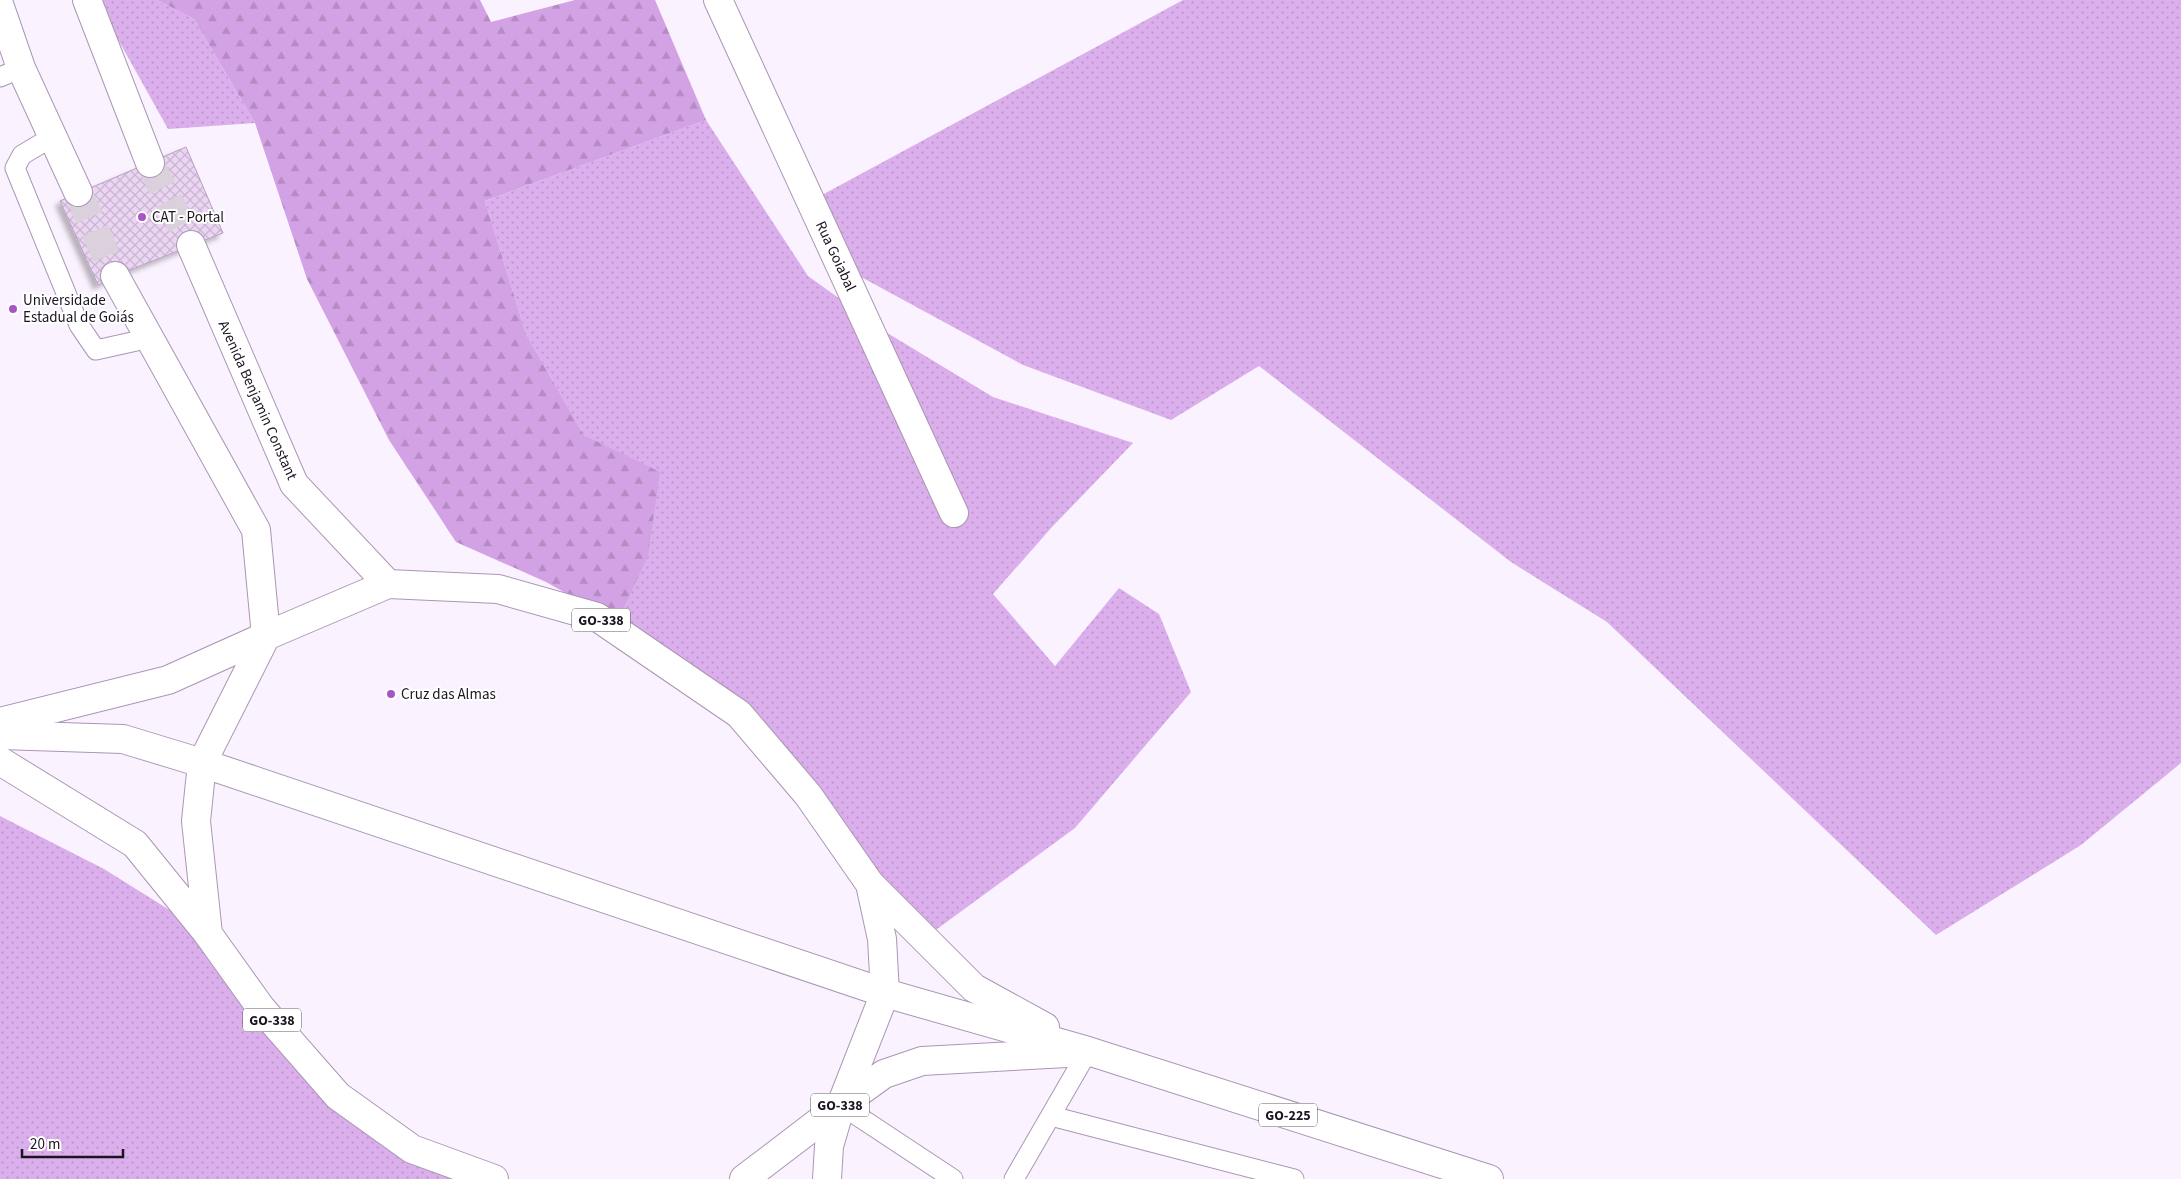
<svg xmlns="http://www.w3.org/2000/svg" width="2181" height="1179" font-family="'Source Sans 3',sans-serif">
<defs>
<pattern id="grass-dots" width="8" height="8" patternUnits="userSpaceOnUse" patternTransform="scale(1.25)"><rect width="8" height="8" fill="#dbaeec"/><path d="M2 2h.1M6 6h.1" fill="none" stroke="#bb95ca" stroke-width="1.8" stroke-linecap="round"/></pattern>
<pattern id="forest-firs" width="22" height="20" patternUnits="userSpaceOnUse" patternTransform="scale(1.25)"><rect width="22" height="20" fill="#d3a2e4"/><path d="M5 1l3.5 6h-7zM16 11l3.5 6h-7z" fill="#b58bc3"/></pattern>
<pattern id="building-cross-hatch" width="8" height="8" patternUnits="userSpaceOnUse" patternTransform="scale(1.25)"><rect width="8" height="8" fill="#ebd5f3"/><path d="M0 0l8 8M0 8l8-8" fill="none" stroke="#c9b6d0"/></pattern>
<filter id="shadow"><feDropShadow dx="-4.5" dy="4.5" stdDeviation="2.5" flood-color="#0004"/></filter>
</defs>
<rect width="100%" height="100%" fill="#fbf2ff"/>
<!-- grass -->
<g fill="url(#grass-dots)">
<path d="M96 0H157L194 19 255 123 168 129Z"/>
<path d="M1183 0H2181V763L2081 845 1936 935 1607 622 1511 562 1259 366 1171 420 1023 365 839 265 809 202Z"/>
<path d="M706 120 808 276 889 334 993 397 1133 443 1052 527 993 594 1055 666 1119 588 1159 614 1191 692 1075 828 933 932 902 902 748 710 617 622 659 473 584 435 526 334 485 201Z"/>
<path d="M0 816 104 869 208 934 338 1096 494 1179H0Z"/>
</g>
<!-- forest -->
<path fill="url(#forest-firs)" d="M157 0H480L491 22 575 0H655L706 120 485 201 526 334 584 435 660 472 648 556 617 622 546 582 456 542 389 440 307 279 255 123 194 19Z"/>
<!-- building -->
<path fill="url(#building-cross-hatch)" stroke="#b6a1be" filter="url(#shadow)" d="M186 147 223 233 115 276 98 285 60 201Z"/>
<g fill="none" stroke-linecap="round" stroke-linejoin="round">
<!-- secondary-tunnel -->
<g stroke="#dad1dd" stroke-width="28" stroke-dasharray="28 14" stroke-linecap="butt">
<path d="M150 163 191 245"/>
<path d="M78 192 115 276"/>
</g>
<!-- service casing -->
<g stroke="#ab96b3" stroke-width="21">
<g id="service">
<path d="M0 77 21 68"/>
<path d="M52 137 22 155 15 168 79 325 96 350 150 338"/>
<path d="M841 1105 953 1179"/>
<path d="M1051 1116 1294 1179"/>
<path d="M1014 1179 1088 1051"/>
</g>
</g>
<!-- minor casing -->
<g stroke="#ab96b3" stroke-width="30">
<path id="minor" d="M718 0 954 513"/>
</g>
<!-- secondary casing -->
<g stroke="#ab96b3" stroke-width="30">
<g id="secondary">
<path d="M87 0 150 163"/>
<path d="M0 7 21 68 78 192"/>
<path d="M191 245 294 484 388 584"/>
<path d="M115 276 256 530 266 636"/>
</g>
</g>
<!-- primary casing -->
<g stroke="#ab96b3" stroke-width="30">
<g id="primary">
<path d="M494 1179 412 1149 338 1096 261 1008 208 934 196 821 202 763 266 636 388 584 498 589 597 617 739 714 808 795 870 884 882 939 885 993 841 1105 744 1179"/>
<path d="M827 1179 829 1146 841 1105"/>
</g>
</g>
<!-- trunk casing -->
<g stroke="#ab96b3" stroke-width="30">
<g id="trunk">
<path d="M0 722 168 680 266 636"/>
<path d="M0 735 123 739 202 763 885 993 1088 1051 1489 1179"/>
<path d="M0 761 135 844 208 934"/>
<path d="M870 884 974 988 1045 1027"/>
<path d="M841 1105 884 1074 922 1061 1067 1053"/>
</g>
</g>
<!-- service -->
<use href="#service" stroke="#fff" stroke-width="19"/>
<!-- minor -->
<use href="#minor" stroke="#fff" stroke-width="28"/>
<!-- secondary -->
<use href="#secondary" stroke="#fff" stroke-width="28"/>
<!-- primary -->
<use href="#primary" stroke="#fff" stroke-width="28"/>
<!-- trunk -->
<use href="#trunk" stroke="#fff" stroke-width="28"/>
</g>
<!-- markers -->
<g fill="#a855c4" stroke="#fff" stroke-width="2">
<circle cx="142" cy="217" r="5"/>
<circle cx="13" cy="309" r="5"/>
<circle cx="391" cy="694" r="5"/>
</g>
<g text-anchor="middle" stroke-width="4" stroke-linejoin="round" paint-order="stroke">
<!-- shield labels -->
<g fill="#fff" stroke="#605a62" stroke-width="1">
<rect x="572" y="608.5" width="58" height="23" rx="4"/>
<rect x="243" y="1008.5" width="58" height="23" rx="4"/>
<rect x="811" y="1093.5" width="58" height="23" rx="4"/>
<rect x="1259" y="1103.5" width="58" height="23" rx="4"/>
</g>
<g font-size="14" font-weight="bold" fill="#1c141f">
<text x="601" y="625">GO-338</text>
<text x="272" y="1025">GO-338</text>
<text x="840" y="1110">GO-338</text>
<text x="1288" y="1120">GO-225</text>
</g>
<!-- poi labels -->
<g font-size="15" fill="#1c141f" stroke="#fff" text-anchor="start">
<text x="152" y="222">CAT - Portal</text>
<text x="23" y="305">Universidade<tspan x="23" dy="17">Estadual de Goiás</tspan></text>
<text x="401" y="699">Cruz das Almas</text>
</g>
<!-- street labels -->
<g font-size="15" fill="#1c141f" stroke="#fff">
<text transform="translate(836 256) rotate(65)" y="5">Rua Goiabal</text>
<text transform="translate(258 400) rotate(66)" y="5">Avenida Benjamin Constant</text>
</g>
</g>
<!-- scale -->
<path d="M22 1149v8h101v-8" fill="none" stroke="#1c141f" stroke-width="2.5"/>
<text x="30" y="1149" font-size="15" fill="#1c141f" stroke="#ffffff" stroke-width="4" paint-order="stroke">20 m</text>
</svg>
